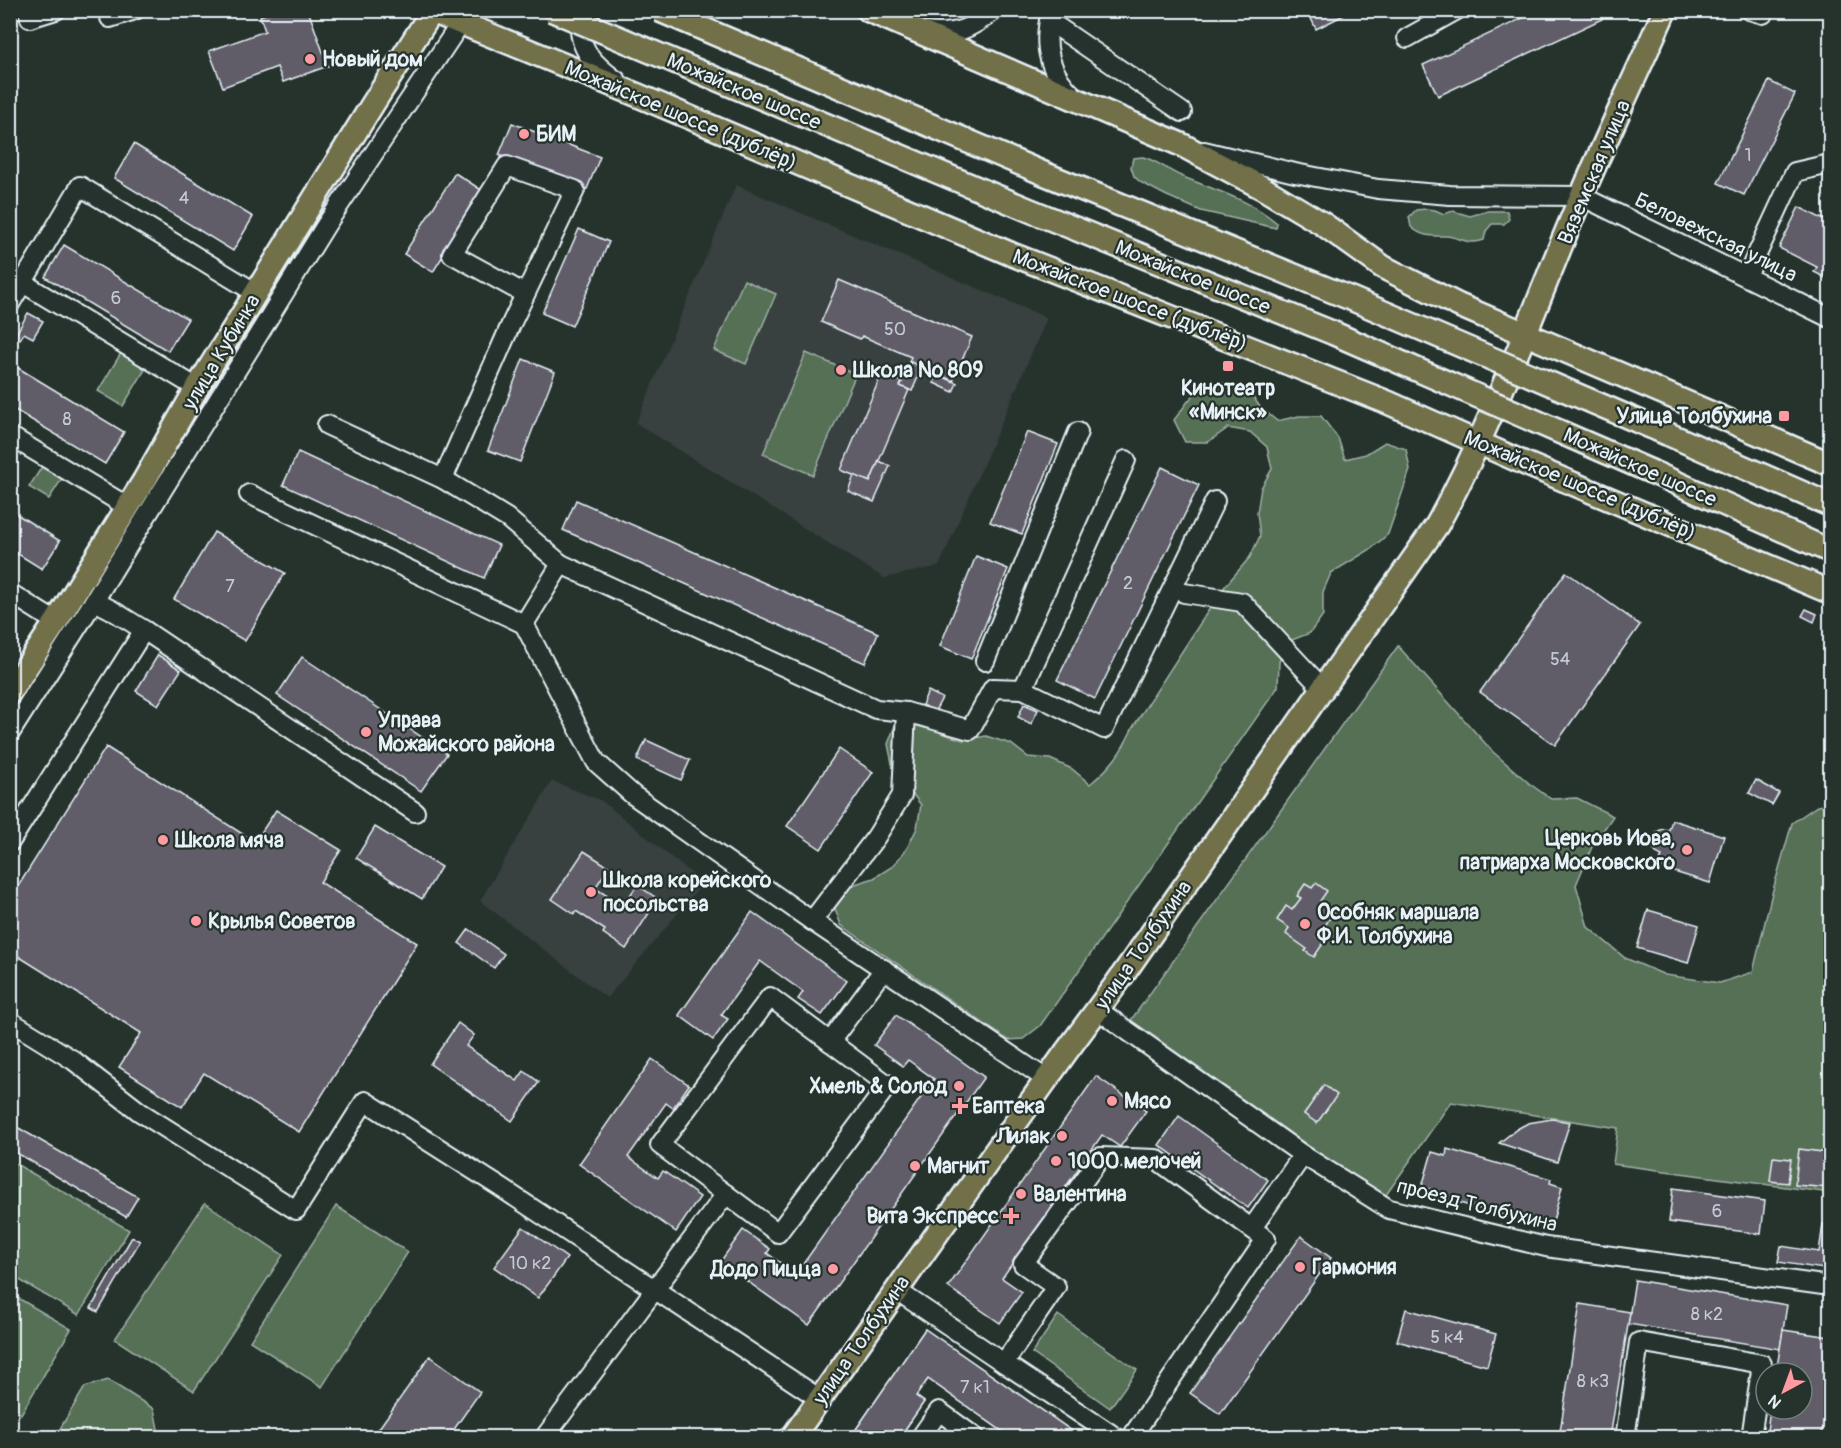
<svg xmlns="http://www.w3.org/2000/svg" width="1841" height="1448" font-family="Pangolin,sans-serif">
<rect width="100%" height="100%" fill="#26332d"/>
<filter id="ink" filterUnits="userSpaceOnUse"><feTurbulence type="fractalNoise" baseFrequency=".0167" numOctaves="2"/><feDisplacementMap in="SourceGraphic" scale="12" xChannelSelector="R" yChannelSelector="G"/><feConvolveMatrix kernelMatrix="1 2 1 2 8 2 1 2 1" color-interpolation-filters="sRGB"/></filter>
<g filter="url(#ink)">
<!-- built -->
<g fill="#37403f">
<path d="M736 185 1047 318 939 566 884 578 636 423Z"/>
<path d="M552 781 602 801 703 883 607 998 480 901Z"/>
</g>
<!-- green -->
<g fill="#567056" stroke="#9fb0a7" stroke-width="1.5">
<path d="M1143 157C1158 161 1167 170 1181 176 1214 190 1249 199 1277 223L1276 228 1201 211 1165 195 1140 182 1134 176 1131 167 1133 158Z"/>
<path d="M1426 209 1435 210 1444 214 1453 211 1470 216 1488 211H1507L1509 219 1504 224H1492L1486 231 1484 240C1467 246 1461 237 1446 236 1432 236 1422 237 1411 227L1409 217 1416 210Z"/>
<path d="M744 280 776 294 746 364 714 350Z"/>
<path d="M121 353 146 368 123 406 98 391Z"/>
<path d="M806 353 856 374 813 475 763 454Z"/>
<path d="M1225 383 1247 388 1260 407 1277 421 1299 416H1321L1338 438 1345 459 1366 454 1385 442 1406 449 1410 470 1388 534 1371 549 1331 573 1323 592V615L1310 633 1287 642 1279 662 1278 687 1040 1026 1023 1039 1008 1040 841 925 833 903 849 886 874 878 893 866 907 848 917 828 921 805 893 768 888 744 896 723 924 718 941 733 963 740 986 736 1011 744 1028 757 1050 759 1072 769 1090 784C1112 766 1121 753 1133 727L1221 591 1250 557 1260 536 1257 513 1261 488 1272 469 1267 447 1250 432 1228 428 1208 442H1185L1174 420 1189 400 1205 384Z"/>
<path d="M43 465 63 477 49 499 29 487Z"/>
<path d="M1398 646 1493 752 1530 784 1551 799 1577 798 1613 816 1592 847 1576 885 1588 927 1625 958 1665 975 1720 983 1753 972 1771 897 1792 823 1817 806 1830 804V1193L1613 1164 1618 1128 1451 1102 1386 1195 1365 1186 1131 1020Z"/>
<path d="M11 1161 129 1230 79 1315 11 1275Z"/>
<path d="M205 1203 283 1255 194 1391 115 1339Z"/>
<path d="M336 1206 408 1252 322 1387 250 1341Z"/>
<path d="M11 1294 71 1329 21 1414 11 1407Z"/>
<path d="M1058 1315 1137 1370 1110 1408 1032 1353Z"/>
<path d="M108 1380 154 1409 159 1434 157 1437H55L85 1387Z"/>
</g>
<!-- building -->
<g fill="#605d69" stroke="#e8f1f8" stroke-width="1.5">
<path d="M277 10H308L328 66 283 82 277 67 223 87 209 51 265 31 260 16Z"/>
<path d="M1307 10H1354L1316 29Z"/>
<path d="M1540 10H1597L1602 19 1438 96 1423 65Z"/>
<path d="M1769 81 1795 94 1744 195 1718 183Z"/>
<path d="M512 123 600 157 587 189 499 155Z"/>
<path d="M134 144 253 217 233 251 114 178Z"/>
<path d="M455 173 483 191 433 272 404 254Z"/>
<path d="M1799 207 1828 222 1830 216V280L1814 272 1817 267 1779 248Z"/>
<path d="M579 229 609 242 572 326 542 313Z"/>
<path d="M64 245 188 319 168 351 45 277Z"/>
<path d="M839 280 972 337 953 381 909 362 911 357 862 336 860 339 821 322Z"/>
<path d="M28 313 43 321 33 338 24 333 20 339 15 336Z"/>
<path d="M523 359 555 372 520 462 488 450Z"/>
<path d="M911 362 922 368 912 391 900 386Z"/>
<path d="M10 363 124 432 105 464 10 407Z"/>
<path d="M882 373 902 382 900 386 909 390 870 482 841 470Z"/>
<path d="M937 374 957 383 953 392 934 383Z"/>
<path d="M1027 432 1058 444 1022 534 990 522Z"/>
<path d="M298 452 499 545 484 578 283 485Z"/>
<path d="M879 461 890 466 874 502 848 491 854 475 870 482Z"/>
<path d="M1162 467 1199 485 1095 699 1057 680Z"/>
<path d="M576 500 878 633 865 663 563 530Z"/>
<path d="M10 510 60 541 42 569 10 549Z"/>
<path d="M214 532 285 573 245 641 174 599Z"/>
<path d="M976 556 1008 569 971 659 940 646Z"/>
<path d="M1566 572 1640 625 1555 745 1480 692Z"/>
<path d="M1806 609 1817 614 1814 622 1802 616Z"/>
<path d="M158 655 181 670 158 705 136 691Z"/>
<path d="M302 657 447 754 421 791 277 695Z"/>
<path d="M928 691 942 698 935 711 922 705Z"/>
<path d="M1024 704 1038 710 1031 724 1018 717Z"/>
<path d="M646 740 690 760 681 780 637 760Z"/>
<path d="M106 747 255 842 276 810 341 850 320 882 417 943 299 1132 204 1073 182 1107 119 1067 141 1033 10 951V899Z"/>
<path d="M839 749 873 772 821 849 787 826Z"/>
<path d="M1756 780 1779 793 1772 805 1749 793Z"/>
<path d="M1672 820 1724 836 1710 883 1658 867 1662 856 1656 853 1653 848 1652 842 1654 836 1658 831 1663 829 1669 830Z"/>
<path d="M375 827 441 867 422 899 356 858Z"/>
<path d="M584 851 609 867 595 888 623 906 637 885 658 899 626 949 603 933 605 930 576 911 574 914 552 899Z"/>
<path d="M1316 883 1327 891 1320 901 1335 911 1317 937 1324 942 1314 957 1305 951 1307 949 1286 934 1289 928 1277 920 1286 906 1292 910 1301 898 1297 896 1305 884 1312 888Z"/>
<path d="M1648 910 1699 925 1688 963 1637 948Z"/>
<path d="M752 912 847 981 822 1015 798 999 803 992 760 961 721 1015 728 1019 713 1040 679 1015Z"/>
<path d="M469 929 504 954 494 968 459 943Z"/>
<path d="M896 1015 984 1077 809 1325 720 1262 743 1230 770 1249 767 1253 796 1274 934 1079 908 1060 903 1066 874 1045Z"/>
<path d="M458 1023 474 1035 466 1046 517 1081 524 1071 539 1082 512 1121 430 1064Z"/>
<path d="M652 1059 689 1085 673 1108 666 1103 628 1157 658 1178 663 1171 700 1197 676 1232 579 1164Z"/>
<path d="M1096 1076 1146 1111 1120 1147 1102 1135 1002 1278 1022 1292 1000 1323 948 1287Z"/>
<path d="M1324 1085 1337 1095 1317 1123 1304 1114Z"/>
<path d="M1179 1116 1268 1180 1248 1208 1159 1145Z"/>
<path d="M1552 1119 1570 1122 1557 1162 1499 1143 1517 1129 1528 1123Z"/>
<path d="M10 1123 138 1197 126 1217 10 1149Z"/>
<path d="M1447 1149 1551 1179 1550 1183 1562 1187 1552 1225 1538 1221 1537 1225 1435 1196 1436 1191 1422 1187 1432 1152 1446 1156Z"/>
<path d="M1799 1149 1830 1153V1188L1795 1185Z"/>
<path d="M1773 1157 1791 1159 1788 1183 1770 1181Z"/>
<path d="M1673 1188 1765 1201 1761 1234 1669 1222Z"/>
<path d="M1823 1224 1830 1225V1270L1778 1262 1781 1246 1819 1252Z"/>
<path d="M523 1227 567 1258 538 1298 494 1267Z"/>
<path d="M1301 1236 1331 1258 1220 1414 1190 1393Z"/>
<path d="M132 1237 140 1241 98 1312 91 1308Z"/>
<path d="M1635 1280 1787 1305 1780 1349 1628 1324Z"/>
<path d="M1580 1304 1630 1312 1610 1438H1559Z"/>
<path d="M1406 1309 1496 1334 1487 1366 1397 1341Z"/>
<path d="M925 1329 1082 1438H1012L928 1379 916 1396 924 1402 899 1438H850Z"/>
<path d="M925 1329 1082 1438H1012L928 1379 916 1396 924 1402 899 1438H850Z"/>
<path d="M1783 1330 1830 1337V1381L1821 1438H1766L1770 1409H1802V1373H1776Z"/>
<path d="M430 1356 480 1392 448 1438H372Z"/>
</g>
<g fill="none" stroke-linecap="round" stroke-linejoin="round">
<!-- minor casing -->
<g stroke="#e8f1f8" stroke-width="22">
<g id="minor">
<path d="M28 10 30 18 56 10"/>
<path d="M1749 10 1763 14"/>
<path d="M581 12C575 46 591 62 617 81"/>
<path d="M1051 12C1042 46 1049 75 1076 98"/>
<path d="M110 18 135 10"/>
<path d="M1049 21 1182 112"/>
<path d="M925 32C955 36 971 29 995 10"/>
<path d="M1407 38 1457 10"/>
<path d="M1204 151 1295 173 1378 189 1450 195 1581 196 1830 318"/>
<path d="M1747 276 1795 172 1830 164"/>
<path d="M23 283 197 388"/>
<path d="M10 304 80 186 256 293"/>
<path d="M327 425 443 479 507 518 561 564 524 624"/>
<path d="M10 436 128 507"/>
<path d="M443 479 512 322 575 190 507 166 452 254 525 294"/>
<path d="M249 494 524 624 596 762 633 795 812 921 1046 1079"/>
<path d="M561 564 876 709 906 712 902 795 876 837 812 921"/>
<path d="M10 593 56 622"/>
<path d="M1184 593 1242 602 1322 688"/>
<path d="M94 601 110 609 144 630 415 812"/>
<path d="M985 661 1078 432"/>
<path d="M1023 689 1104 729 1215 501"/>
<path d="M906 712 970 730 993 688 1023 689 1126 460"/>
<path d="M10 733 94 601 326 225 460 24"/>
<path d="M10 842 144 630"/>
<path d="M770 997 888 1085 778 1233 660 1145Z"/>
<path d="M1098 1010 1303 1155 1389 1209 1546 1247 1830 1286"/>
<path d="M10 1021 73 1060 140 1112 296 1210 365 1101 500 1187 820 1399"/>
<path d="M830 1042 884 969"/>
<path d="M1252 1228 1303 1155"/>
<path d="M896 1290 1004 1363"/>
<path d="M544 1438 726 1194"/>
<path d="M920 1438 939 1411 976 1438"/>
<path d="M1117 1438 1004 1363 1056 1287 1023 1264 1101 1157 1156 1159 1266 1239 1131 1438"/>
<path d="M1625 1438 1639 1342 1762 1364 1751 1438"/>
</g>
</g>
<!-- major casing -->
<g stroke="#e8f1f8" stroke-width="27">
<g id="major">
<path d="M429 10 637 95 1011 254 1389 403 1524 463 1830 592"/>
<path d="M868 10 1182 145 1261 187 1323 224 1383 267 1458 305 1830 464"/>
<path d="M1668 434 1830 505"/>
<path d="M1652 472 1830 551"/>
<path d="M10 692 56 622 144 481 197 388 374 102 433 10"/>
<path d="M792 1438 1066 1052 1117 983 1437 525C1495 420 1534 307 1581 197 1608 134 1637 73 1665 10"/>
</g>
</g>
<!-- minor -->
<use href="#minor" stroke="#26332d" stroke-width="18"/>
<!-- major -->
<use href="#major" stroke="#71704a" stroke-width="22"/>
<!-- major-bridge casing -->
<g stroke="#e8f1f8" stroke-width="27" stroke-linecap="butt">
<g id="major-bridge">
<path d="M552 10 1029 210 1333 333 1652 472"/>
<path d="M659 10 1045 174 1352 299 1668 434"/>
</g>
</g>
<!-- major-bridge -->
<use href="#major-bridge" stroke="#71704a" stroke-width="22"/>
</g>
</g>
<!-- markers -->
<g fill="#ff9aa2" stroke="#26332d" stroke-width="2">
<circle cx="310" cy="59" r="6"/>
<circle cx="524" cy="134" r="6"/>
<rect x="1222" y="360" width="12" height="12" rx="3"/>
<circle cx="841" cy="370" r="6"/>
<rect x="1778" y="410" width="12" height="12" rx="3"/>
<circle cx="366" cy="732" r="6"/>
<circle cx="163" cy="840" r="6"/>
<circle cx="1687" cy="850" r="6"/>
<circle cx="591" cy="892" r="6"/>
<circle cx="196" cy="921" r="6"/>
<circle cx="1305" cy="924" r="6"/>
<circle cx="959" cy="1086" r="6"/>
<circle cx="1112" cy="1101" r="6"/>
<path d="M957 1097h6v6h6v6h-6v6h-6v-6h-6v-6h6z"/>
<circle cx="1062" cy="1136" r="6"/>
<circle cx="1056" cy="1161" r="6"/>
<circle cx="915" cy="1166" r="6"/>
<circle cx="1021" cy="1194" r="6"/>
<path d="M1008 1207h6v6h6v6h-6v6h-6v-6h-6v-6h6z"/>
<circle cx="1300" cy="1267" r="6"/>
<circle cx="833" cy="1269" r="6"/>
</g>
<g text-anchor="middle" stroke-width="4.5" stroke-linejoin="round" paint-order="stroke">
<!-- number labels -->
<g font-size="18" fill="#c6ccd4">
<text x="1748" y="161">1</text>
<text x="184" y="204">4</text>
<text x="116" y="304">6</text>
<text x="895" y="335">50</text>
<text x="67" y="425">8</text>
<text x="1128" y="589">2</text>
<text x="230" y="592">7</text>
<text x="1560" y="665">54</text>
<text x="1717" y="1217">6</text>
<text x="530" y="1269">10 к2</text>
<text x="1707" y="1320">8 к2</text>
<text x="1447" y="1343">5 к4</text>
<text x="1593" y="1387">8 к3</text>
<text x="975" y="1393">7 к1</text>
</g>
<!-- poi labels -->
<g font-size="21" font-weight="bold" fill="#e8f1f8" stroke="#26332d" text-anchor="start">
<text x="322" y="66">Новый дом</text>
<text x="536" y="141">БИМ</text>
<text x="853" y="377">Школа № 809</text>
<text x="1228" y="395" text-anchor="middle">Кинотеатр<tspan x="1228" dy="24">«Минск»</tspan></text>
<text x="1772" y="423" text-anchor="end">Улица Толбухина</text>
<text x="378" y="727">Управа<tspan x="378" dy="24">Можайского района</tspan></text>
<text x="1675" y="845" text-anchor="end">Церковь Иова,<tspan x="1675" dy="24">патриарха Московского</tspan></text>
<text x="175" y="847">Школа мяча</text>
<text x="603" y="887">Школа корейского<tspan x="603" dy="24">посольства</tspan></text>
<text x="1317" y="919">Особняк маршала<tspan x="1317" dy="24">Ф.И. Толбухина</tspan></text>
<text x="208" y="928">Крылья Советов</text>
<text x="947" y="1093" text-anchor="end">Хмель &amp; Солод</text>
<text x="1124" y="1108">Мясо</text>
<text x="972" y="1113">Еаптека</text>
<text x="1050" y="1143" text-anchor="end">Лилак</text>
<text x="1068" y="1168">1000 мелочей</text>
<text x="927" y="1173">Магнит</text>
<text x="1033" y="1201">Валентина</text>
<text x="999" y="1223" text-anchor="end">Вита Экспресс</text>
<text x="1312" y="1274">Гармония</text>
<text x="821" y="1276" text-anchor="end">Додо Пицца</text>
</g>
<!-- street labels -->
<g font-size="21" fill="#e8f1f8" stroke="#26332d">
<text transform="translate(744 91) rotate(23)" y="7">Можайское шоссе</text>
<text transform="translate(681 115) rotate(23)" y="7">Можайское шоссе (дублёр)</text>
<text transform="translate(1594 172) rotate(-67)" y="7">Вяземская улица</text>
<text transform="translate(1716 237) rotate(26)" y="7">Беловежская улица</text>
<text transform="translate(1193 277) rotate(22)" y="7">Можайское шоссе</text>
<text transform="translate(1130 300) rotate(21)" y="7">Можайское шоссе (дублёр)</text>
<text transform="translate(221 352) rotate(-59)" y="7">улица Кубинка</text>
<text transform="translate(1640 467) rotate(24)" y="7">Можайское шоссе</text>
<text transform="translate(1580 485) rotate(23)" y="7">Можайское шоссе (дублёр)</text>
<text transform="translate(1143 945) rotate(-55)" y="7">улица Толбухина</text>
<text transform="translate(1477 1205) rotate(14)" y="7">проезд Толбухина</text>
<text transform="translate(861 1340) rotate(-55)" y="7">улица Толбухина</text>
</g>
</g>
<!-- margin -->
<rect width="1841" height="1448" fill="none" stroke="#26332d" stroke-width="36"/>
<rect x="18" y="18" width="1805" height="1412" fill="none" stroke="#e8f1f8" stroke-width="2" filter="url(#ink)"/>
<!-- north arrow -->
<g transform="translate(1784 1391) rotate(221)"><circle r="28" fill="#26332d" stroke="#747f7e" stroke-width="1.5"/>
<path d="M0-4.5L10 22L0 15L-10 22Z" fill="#ff9aa2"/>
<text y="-9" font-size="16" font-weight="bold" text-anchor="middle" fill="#e8f1f8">N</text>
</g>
</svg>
